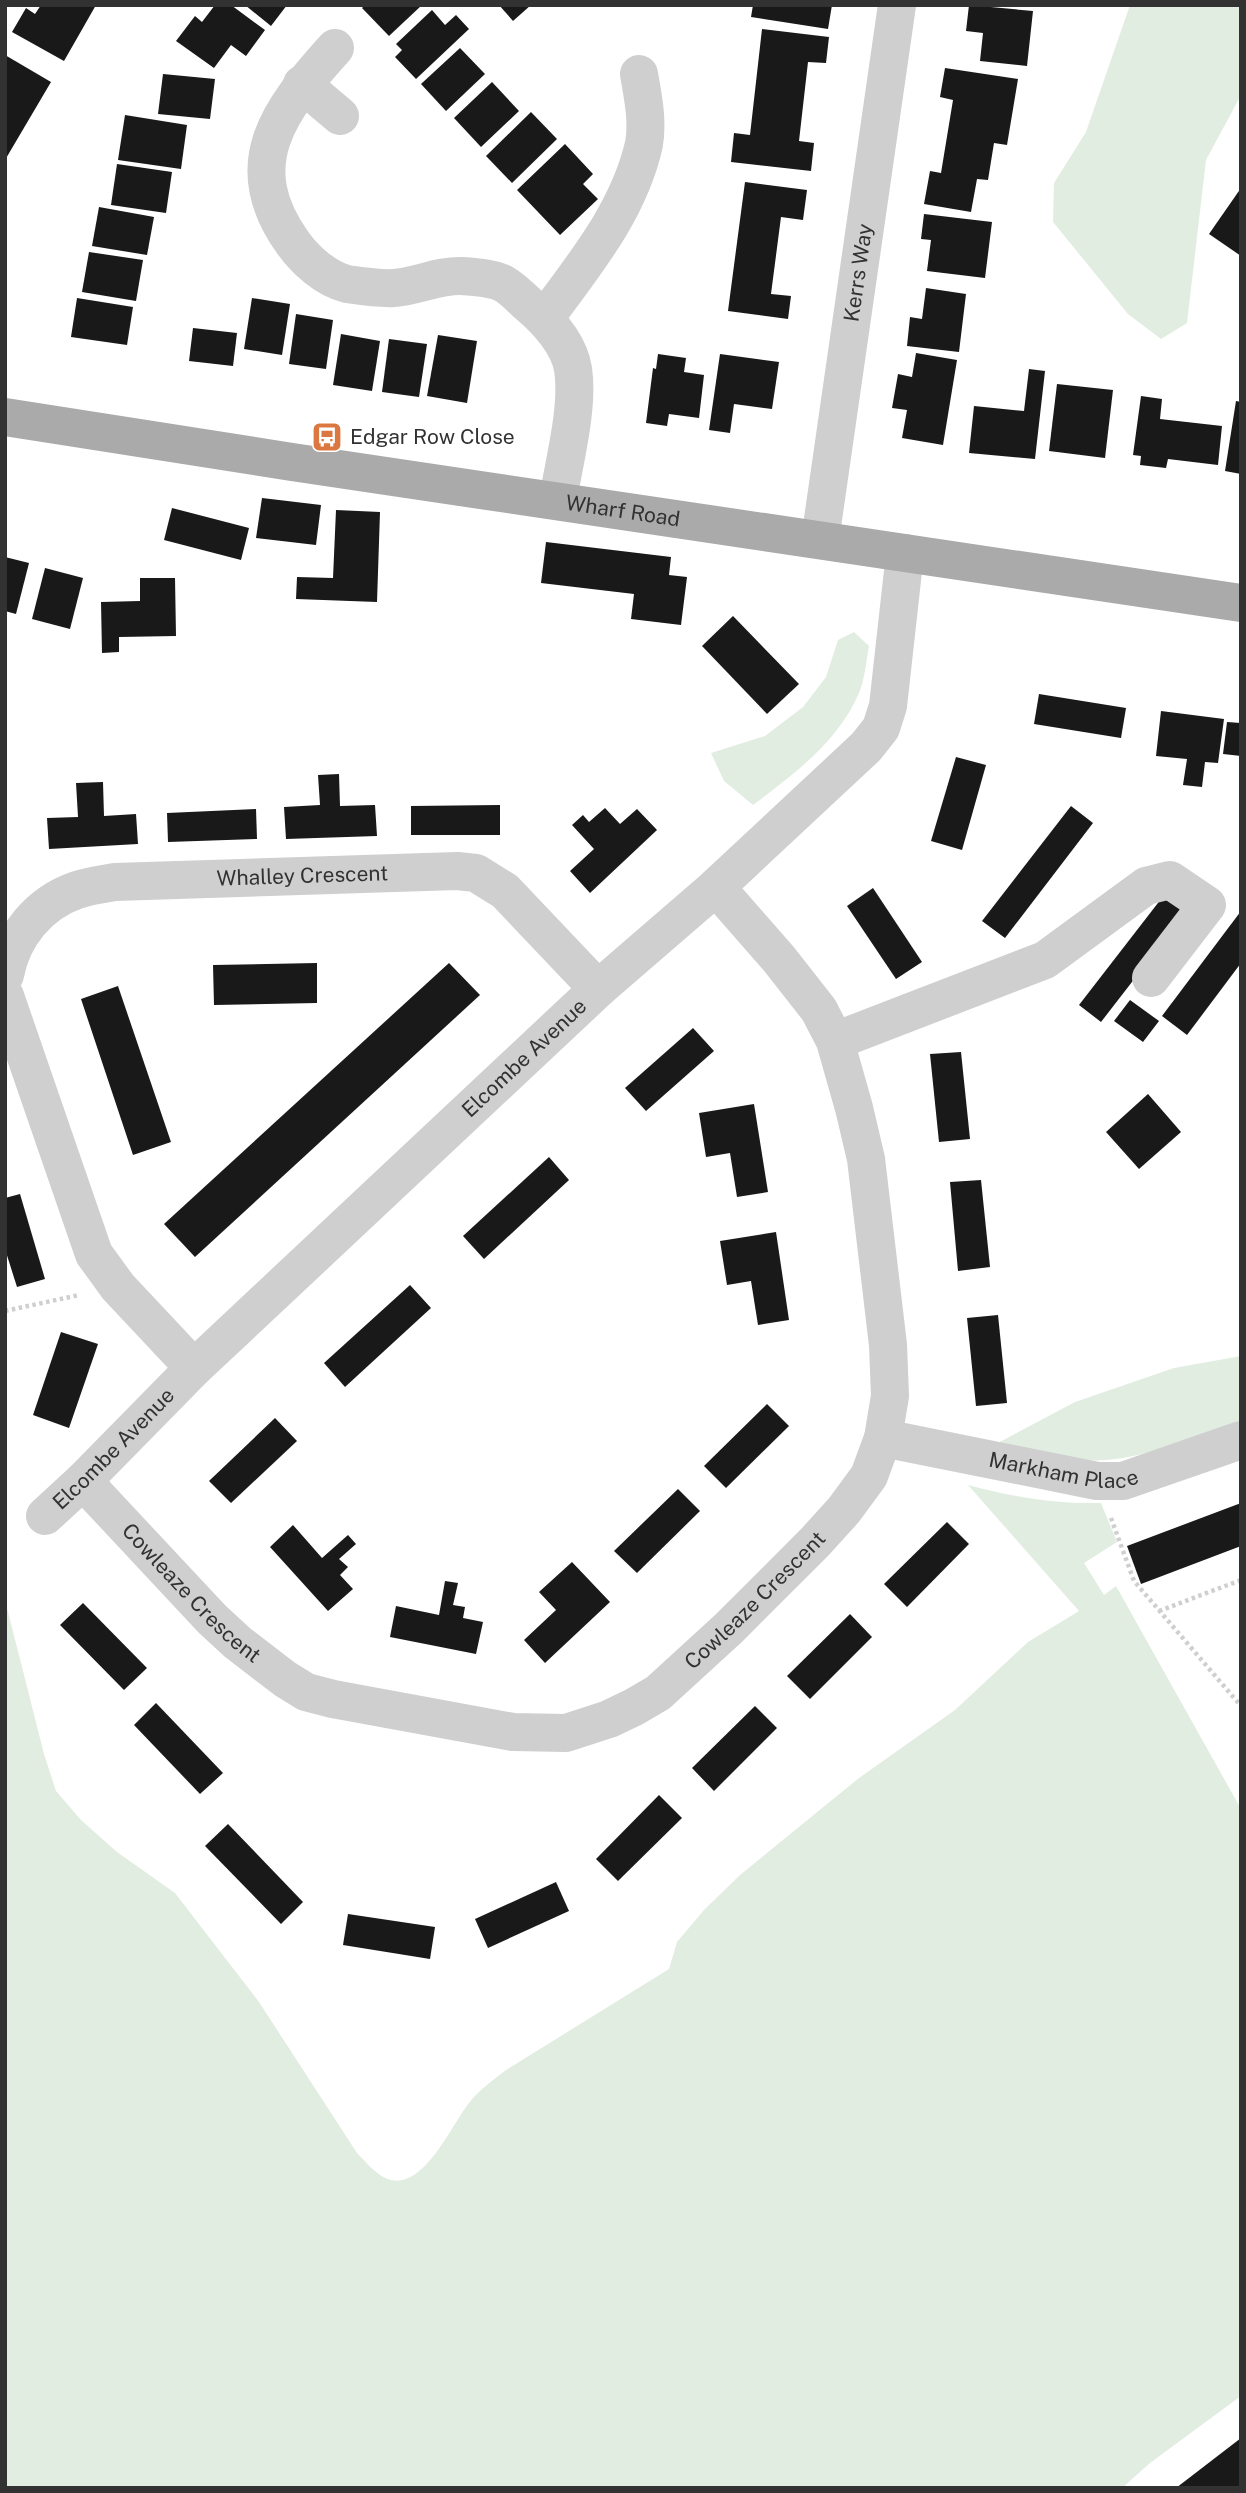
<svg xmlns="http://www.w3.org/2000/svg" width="1246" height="2493" font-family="'Public Sans',sans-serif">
<rect width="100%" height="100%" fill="#fff"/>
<!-- green -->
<g fill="#e2ede1">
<path d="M1130 5H1241V95L1206 160 1187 323 1161 339 1128 314 1053 222 1054 183 1086 132Z"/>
<path d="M854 632 869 646C866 661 865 679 859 693 838 742 794 774 753 805L724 781 711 753 765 736 803 707 826 677 838 640Z"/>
<path d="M1241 1356V1420C1189 1439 1137 1464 1080 1460 1052 1458 1023 1449 996 1444L1075 1402 1174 1368Z"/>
<path d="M968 1485C1013 1497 1054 1504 1101 1503L1117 1542 1084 1563 1104 1595 1116 1586 1241 1809V2396L1150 2463 1122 2488H5V1600L44 1754 56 1791 81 1820 117 1852 175 1893 259 2002 357 2153C367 2163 378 2177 391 2180 425 2188 452 2124 469 2103 479 2090 493 2080 506 2070L669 1969 677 1942 704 1910 740 1875 859 1778 955 1710 1028 1642 1079 1611Z"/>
</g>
<!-- building -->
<g fill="#191919">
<path d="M41 5H96L64 61 12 32 26 8 35 14Z"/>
<path d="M215 5H231L265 30 246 56 231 45 214 68 176 41 195 16 202 22Z"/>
<path d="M245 5H287L271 26Z"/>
<path d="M365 5H422L389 36 362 8Z"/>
<path d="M499 5H531L513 21Z"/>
<path d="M753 5H832L828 29 751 17Z"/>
<path d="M969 5 1033 11 1027 66 980 61 983 33 966 31Z"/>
<path d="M432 10 445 25 456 15 469 29 416 79 395 57 402 50 396 44Z"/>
<path d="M762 29 829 37 826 63 808 62 799 141 814 143 811 171 731 162 734 133 750 135Z"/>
<path d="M460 48 485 74 446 111 421 84Z"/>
<path d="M5 55 51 82 5 160Z"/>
<path d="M945 68 1018 79 1007 145 994 143 988 180 977 179 971 212 924 204 930 171 941 173 953 100 940 97Z"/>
<path d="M163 74 215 79 210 119 158 114Z"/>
<path d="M492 82 519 111 481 147 454 118Z"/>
<path d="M531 112 557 139 512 183 486 156Z"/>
<path d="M125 115 187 125 181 169 118 160Z"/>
<path d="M565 144 593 174 583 184 598 199 560 235 517 190Z"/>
<path d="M117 164 172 172 166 213 111 205Z"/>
<path d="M745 182 807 190 803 220 781 217 771 294 791 296 788 319 728 311Z"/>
<path d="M1241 188V256L1209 234Z"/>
<path d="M99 207 154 217 147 255 92 246Z"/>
<path d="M924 214 992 222 985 278 927 271 931 240 921 239Z"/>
<path d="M89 252 143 260 136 301 82 292Z"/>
<path d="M926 288 966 294 959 352 907 346 910 317 922 319Z"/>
<path d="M77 298 133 307 127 345 71 337Z"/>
<path d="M252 298 290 304 282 355 244 349Z"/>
<path d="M296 314 333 320 326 369 289 364Z"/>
<path d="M193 328 237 333 233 366 189 361Z"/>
<path d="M341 334 380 341 372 391 333 385Z"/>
<path d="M438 335 477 341 467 403 427 396Z"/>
<path d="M389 339 427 344 419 397 382 392Z"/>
<path d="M916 353 957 360 943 445 902 438 907 410 892 408 898 374 912 377Z"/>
<path d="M658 354 686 358 684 372 704 375 699 418 669 414 667 426 646 423 653 368 656 369Z"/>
<path d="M720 354 779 362 772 409 734 404 730 433 709 430Z"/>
<path d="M1029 369 1045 371 1035 459 969 453 974 406 1024 411Z"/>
<path d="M1057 384 1113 390 1105 458 1049 451Z"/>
<path d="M1141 396 1162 399 1160 419 1222 426 1218 465 1168 459 1166 468 1140 465 1141 456 1133 455Z"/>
<path d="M1236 401 1241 402V474L1225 471Z"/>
<path d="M262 498 321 505 316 545 256 538Z"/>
<path d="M172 508 249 528 241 560 164 540Z"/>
<path d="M336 510 380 512 377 602 296 599 297 577 333 578Z"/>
<path d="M546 542 671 557 669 575 687 577 681 625 631 619 634 594 541 583Z"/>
<path d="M5 557 29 563 16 614 5 611Z"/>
<path d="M45 568 83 578 70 629 32 619Z"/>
<path d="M140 578H175L176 636 119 637V652L102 653 101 602 140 601Z"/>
<path d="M733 616 799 684 767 714 702 646Z"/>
<path d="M1039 694 1126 708 1121 738 1034 724Z"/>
<path d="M1161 711 1224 719 1218 763 1205 762 1202 787 1183 785 1187 759 1156 756Z"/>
<path d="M1227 722 1241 723V756L1223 754Z"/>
<path d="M956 757 986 765 962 850 931 841Z"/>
<path d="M339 774 340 806 375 805 377 836 286 839 284 807 320 805 318 775Z"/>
<path d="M103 782 104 816 136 814 138 844 49 849 47 818 78 817 76 783Z"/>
<path d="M500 805V835H411V806Z"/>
<path d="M1071 806 1093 823 1005 938 982 921Z"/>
<path d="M605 808 620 824 637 809 657 830 590 893 570 871 594 849 572 825 583 815 589 822Z"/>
<path d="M256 809 257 839 168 842 167 813Z"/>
<path d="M873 888 922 962 896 979 847 906Z"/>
<path d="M1168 890 1190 907 1101 1022 1079 1005Z"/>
<path d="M1241 911V963L1187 1035 1162 1016Z"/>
<path d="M317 963V1003L214 1005 213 965Z"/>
<path d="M449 963 480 995 195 1257 164 1224Z"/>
<path d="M118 986 171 1142 133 1155 81 999Z"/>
<path d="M1130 1000 1159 1021 1143 1042 1114 1021Z"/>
<path d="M693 1028 714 1051 646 1111 625 1088Z"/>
<path d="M961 1052 970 1139 939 1142 930 1054Z"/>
<path d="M1148 1094 1181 1132 1139 1169 1106 1132Z"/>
<path d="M754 1104 768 1192 737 1197 730 1153 706 1157 699 1113Z"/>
<path d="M549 1157 569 1180 484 1259 463 1236Z"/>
<path d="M981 1180 990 1267 958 1271 950 1182Z"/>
<path d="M20 1194 45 1279 17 1287 5 1249V1198Z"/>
<path d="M776 1232 789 1320 758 1325 751 1281 727 1285 720 1241Z"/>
<path d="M410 1285 431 1308 345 1387 324 1363Z"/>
<path d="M998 1315 1007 1403 976 1406 967 1318Z"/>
<path d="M61 1332 98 1344 69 1428 33 1415Z"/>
<path d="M767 1404 789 1426 726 1488 704 1466Z"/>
<path d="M275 1418 297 1441 231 1503 209 1481Z"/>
<path d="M678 1489 700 1511 637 1573 614 1551Z"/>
<path d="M1241 1503V1546L1141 1584 1127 1546Z"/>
<path d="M947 1522 969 1544 907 1607 884 1584Z"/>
<path d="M293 1525 322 1558 348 1535 356 1544 339 1559 348 1567 340 1575 353 1589 328 1611 270 1547Z"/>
<path d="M572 1562 610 1602 545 1663 524 1640 556 1610 539 1592Z"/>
<path d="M445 1581 458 1583 453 1605 465 1607 463 1618 483 1622 476 1654 390 1637 396 1606 439 1615Z"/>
<path d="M83 1603 147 1668 124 1690 60 1625Z"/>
<path d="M850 1614 872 1637 810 1699 787 1676Z"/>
<path d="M156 1703 223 1773 200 1794 134 1725Z"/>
<path d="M755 1706 777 1728 714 1791 692 1768Z"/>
<path d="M659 1795 682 1818 618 1881 596 1859Z"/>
<path d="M228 1824 303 1902 281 1924 205 1846Z"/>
<path d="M556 1882 569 1911 488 1948 475 1919Z"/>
<path d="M348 1914 435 1927 430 1959 343 1945Z"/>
<path d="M1241 2438V2488H1176Z"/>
</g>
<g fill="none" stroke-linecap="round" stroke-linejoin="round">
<!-- path -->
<g stroke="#cfcfcf" stroke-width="4.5" stroke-dasharray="3.5 3.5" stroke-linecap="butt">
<path d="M5 1311 79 1295"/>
<path d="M1111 1518 1134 1581 1241 1706"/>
<path d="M1159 1611 1241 1580"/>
</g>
<!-- minor -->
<g stroke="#cfcfcf" stroke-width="38">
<path d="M335 48C280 109 236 164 293 243 305 260 326 279 347 284 361 286 380 289 394 288 417 286 440 275 462 276 474 277 494 278 504 284 513 289 521 298 528 304 547 320 569 344 573 369 579 407 564 462 558 500"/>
<path d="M302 84 340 116"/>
<path d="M545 318C584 265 629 211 644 144 648 121 643 97 639 74"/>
<path id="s1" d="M820 540 897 5"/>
<path id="s2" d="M5 975C12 936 39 903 77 890 89 886 103 884 115 882L457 871 476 873 505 891 598 989"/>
<path d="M5 996 94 1254 118 1287 194 1368"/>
<path d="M835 1041 1045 960 1146 886 1170 880 1207 905 1151 978"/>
<path id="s3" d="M883 1438 1097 1481H1123L1241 1440"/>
<path id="s4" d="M83 1481 212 1619 238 1643 285 1679 306 1692 333 1699 513 1732 566 1733 609 1719 634 1707 658 1693 729 1628 815 1542 844 1510 869 1476 883 1438 890 1396 888 1345 866 1159 854 1108 835 1041 819 1010 779 959 716 887"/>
<path id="s5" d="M45 1516 83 1481 194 1368 598 989 716 887 866 747 881 728 888 706 905 553"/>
</g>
<!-- major -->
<path stroke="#aaa" stroke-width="38" id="s6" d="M5 417 292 462 1241 603"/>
</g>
<!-- icons -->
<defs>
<g id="bus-square" transform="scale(1.575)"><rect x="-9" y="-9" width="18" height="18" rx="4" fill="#db7842" stroke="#fff"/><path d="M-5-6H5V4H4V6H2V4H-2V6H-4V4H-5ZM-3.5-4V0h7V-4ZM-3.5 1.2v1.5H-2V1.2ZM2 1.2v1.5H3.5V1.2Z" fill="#fff"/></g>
</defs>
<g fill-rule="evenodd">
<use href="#bus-square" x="327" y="437"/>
</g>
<g text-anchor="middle" stroke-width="7" stroke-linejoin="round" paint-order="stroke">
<!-- street labels -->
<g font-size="21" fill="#323232" stroke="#fff">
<text dy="7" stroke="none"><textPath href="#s1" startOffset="270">Kerrs Way</textPath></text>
<text dy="7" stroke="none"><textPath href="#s6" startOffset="625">Wharf Road</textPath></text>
<text dy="7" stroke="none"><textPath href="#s2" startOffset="343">Whalley Crescent</textPath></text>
<text dy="7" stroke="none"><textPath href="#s5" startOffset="663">Elcombe Avenue</textPath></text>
<text dy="7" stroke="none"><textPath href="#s5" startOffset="96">Elcombe Avenue</textPath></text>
<text dy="7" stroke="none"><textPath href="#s3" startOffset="184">Markham Place</textPath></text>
<text dy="7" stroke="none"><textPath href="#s4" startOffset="156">Cowleaze Crescent</textPath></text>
<text dy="7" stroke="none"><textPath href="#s4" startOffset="807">Cowleaze Crescent</textPath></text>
</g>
<!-- poi labels -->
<g font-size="21" fill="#323232" stroke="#fff" text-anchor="start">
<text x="350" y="444">Edgar Row Close</text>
</g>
</g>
<!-- border -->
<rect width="1246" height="2493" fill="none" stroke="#323232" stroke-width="14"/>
</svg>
